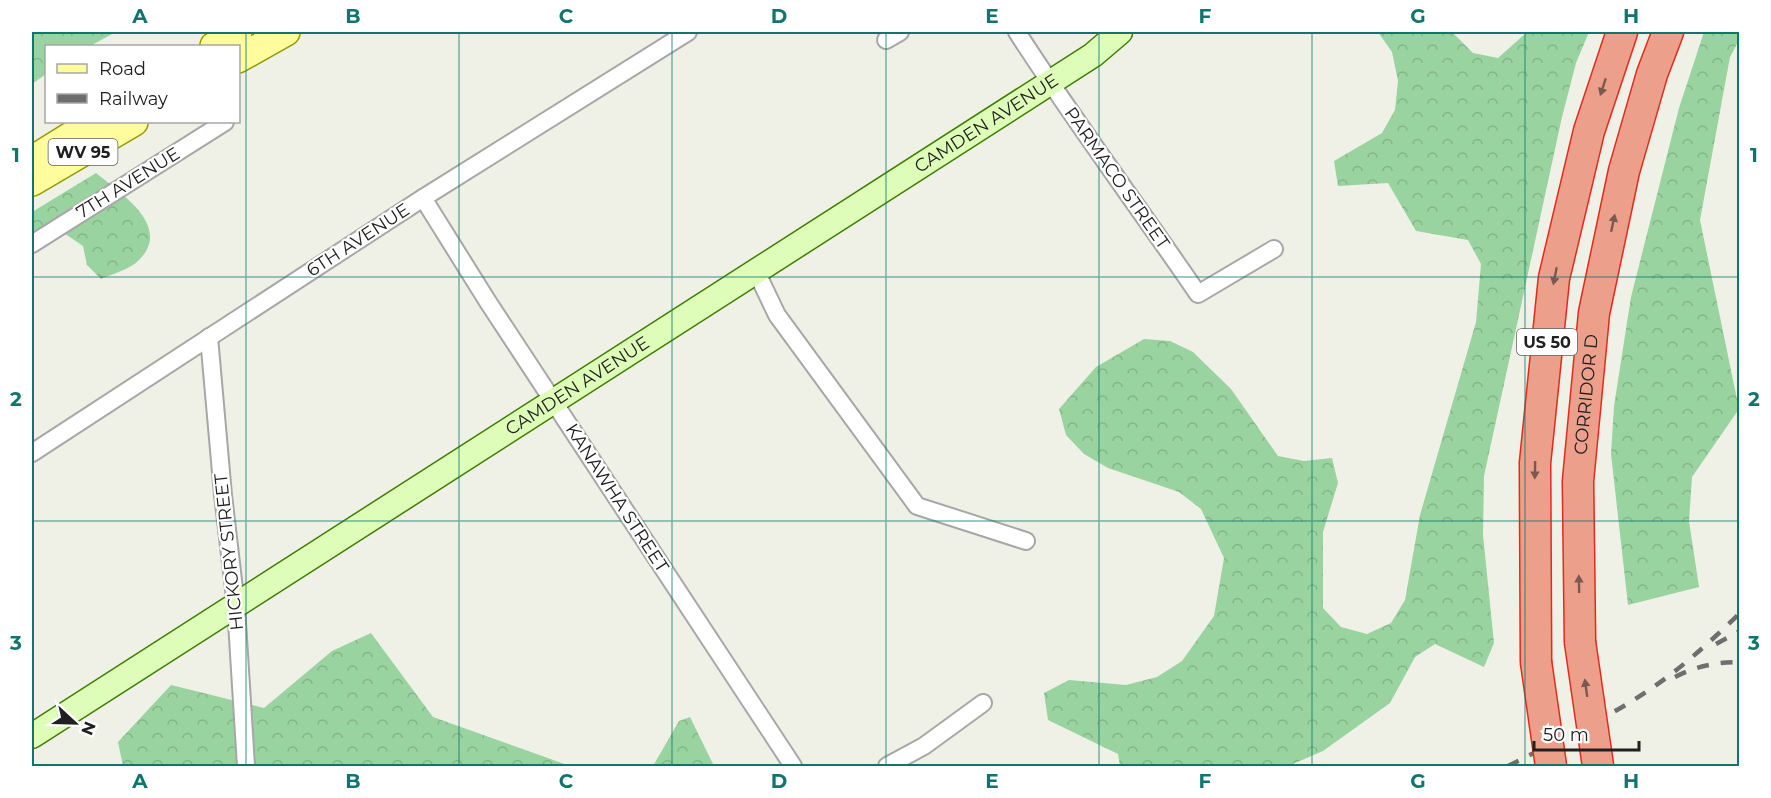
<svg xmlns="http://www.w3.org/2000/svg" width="1771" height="798" font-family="Montserrat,sans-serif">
<defs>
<pattern id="forest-crowns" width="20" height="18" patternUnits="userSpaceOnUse" patternTransform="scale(1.5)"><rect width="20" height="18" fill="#99d39f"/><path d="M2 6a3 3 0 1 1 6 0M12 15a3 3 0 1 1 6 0" fill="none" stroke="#84b589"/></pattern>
</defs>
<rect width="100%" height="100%" fill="#f0f1e6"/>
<!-- forest -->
<g fill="url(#forest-crowns)">
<path d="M32 32H116L90 46H46V74L32 84Z"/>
<path d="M1378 32H1452L1473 53 1498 58 1527 32H1589L1576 63 1562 117 1484 476 1483 535 1494 643 1484 667 1435 644 1415 657 1390 703 1323 751 1288 766H1120L1118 754 1048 720 1044 693 1069 680 1126 685 1157 677 1182 661 1214 616 1224 558 1201 509 1179 492 1108 468 1084 454 1066 435 1059 409 1096 367 1144 339 1170 341 1193 352 1231 389 1278 456 1304 461 1332 458 1338 483 1323 532V608L1341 627 1367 634 1391 623 1405 600 1420 515 1476 322 1481 264 1468 240 1416 231 1388 183 1338 186 1334 161 1382 133 1395 110 1398 81 1392 52Z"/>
<path d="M1704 32H1739V40L1730 57 1700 220 1739 409 1692 477 1689 521 1699 587 1628 605 1611 454 1614 406 1631 297 1679 108Z"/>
<path d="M96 173C120 193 173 226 139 260 131 269 112 274 101 279L87 265 83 246 52 225 32 239V212Z"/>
<path d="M371 633 433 717 570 766H123L118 742 171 685 264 708 332 651Z"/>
<path d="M690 717 714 766H653L679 721Z"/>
</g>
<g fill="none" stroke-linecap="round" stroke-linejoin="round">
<!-- street casing -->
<g stroke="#a7a7a7" stroke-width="20">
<g id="street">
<path d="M1017 32C1074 121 1138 206 1198 294L1274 249"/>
<path d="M886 40 900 32"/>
<path d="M423 198 488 302 793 766"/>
<path d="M32 244 225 122"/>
<path d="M756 271 777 315 917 506 1026 541"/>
<path d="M209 337 223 495 236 606 246 766"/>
<path d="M32 453 423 198 688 32"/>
<path d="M887 766 924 746 983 703"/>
</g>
</g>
<!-- secondary casing -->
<g stroke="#3e7e00" stroke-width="27">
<g id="secondary">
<path id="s1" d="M32 736 1093 55 1120 32"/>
</g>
</g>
<!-- primary casing -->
<g stroke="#919c00" stroke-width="30">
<g id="primary">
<path d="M214 46 238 32"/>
<path d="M238 59 286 32"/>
<path d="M32 160 93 122"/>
<path d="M32 182 134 122"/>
</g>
</g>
<!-- highway casing -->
<g stroke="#e6291d" stroke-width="33">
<g id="highway">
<path id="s2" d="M1580 642 1578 481 1594 313 1624 171 1652 74 1668 32"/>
<path d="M1536 662 1535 463 1554 278 1589 131 1622 32"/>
</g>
</g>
<!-- street -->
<use href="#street" stroke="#fff" stroke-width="16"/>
<!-- secondary -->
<use href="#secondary" stroke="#defdb8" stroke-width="24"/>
<!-- primary -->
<use href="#primary" stroke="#fffc9d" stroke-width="27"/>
<!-- highway -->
<use href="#highway" stroke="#ec9f8a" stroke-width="30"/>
<!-- rail -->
<g stroke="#6e6e6e" stroke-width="4.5" stroke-dasharray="12 12" stroke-linecap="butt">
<path d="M1716 644 1740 631"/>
<path d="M1675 677C1696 666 1717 662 1740 662"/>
<path d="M1508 766C1555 742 1605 720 1649 690 1682 668 1711 641 1740 613"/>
</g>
<!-- highway-bridge casing -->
<g stroke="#e6291d" stroke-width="33" stroke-linecap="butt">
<g id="highway-bridge">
<path d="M1580 642 1598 766"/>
<path d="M1536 662 1551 766"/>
</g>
</g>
<!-- highway-bridge -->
<use href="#highway-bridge" stroke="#ec9f8a" stroke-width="30"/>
</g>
<!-- one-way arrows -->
<defs><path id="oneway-solid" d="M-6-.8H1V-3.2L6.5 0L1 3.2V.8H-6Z" transform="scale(1.5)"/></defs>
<g fill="#7c5950">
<use href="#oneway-solid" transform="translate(1603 87) rotate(108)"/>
<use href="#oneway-solid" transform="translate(1613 223) rotate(-78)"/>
<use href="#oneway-solid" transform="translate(1555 276) rotate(101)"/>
<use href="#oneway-solid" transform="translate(1535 470) rotate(91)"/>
<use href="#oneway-solid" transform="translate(1579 584) rotate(-91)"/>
<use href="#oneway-solid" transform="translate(1586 688) rotate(-98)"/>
</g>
<!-- grid -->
<path fill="none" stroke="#0f766e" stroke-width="1.5" stroke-opacity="0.55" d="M246 32V766M459 32V766M672 32V766M886 32V766M1099 32V766M1312 32V766M1525 32V766M32 277H1740M32 521H1740"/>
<g text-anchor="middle" stroke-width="4.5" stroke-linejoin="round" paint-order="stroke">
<!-- shield labels -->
<g fill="#fff" stroke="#636363" stroke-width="1.5">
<rect x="48.5" y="139" width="69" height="26" rx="4.5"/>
<rect x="1517" y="329" width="60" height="26" rx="4.5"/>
</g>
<g font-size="16" font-weight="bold" fill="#202020">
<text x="83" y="158">WV 95</text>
<text x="1547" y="348">US 50</text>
</g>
<!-- street labels -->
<g font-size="18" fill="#202020" stroke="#fff">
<text dy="6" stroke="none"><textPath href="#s1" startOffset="1134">CAMDEN AVENUE</textPath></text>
<text transform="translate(1117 178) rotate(55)" y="6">PARMACO STREET</text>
<text transform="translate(128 183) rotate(-32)" y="6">7TH AVENUE</text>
<text transform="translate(358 240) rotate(-33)" y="6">6TH AVENUE</text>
<text dy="6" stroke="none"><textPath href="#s1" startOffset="648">CAMDEN AVENUE</textPath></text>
<text dy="6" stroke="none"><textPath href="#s2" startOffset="248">CORRIDOR D</textPath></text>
<text transform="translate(617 498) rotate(57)" y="6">KANAWHA STREET</text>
<text transform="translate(229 552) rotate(-96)" y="6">HICKORY STREET</text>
</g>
</g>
<!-- border -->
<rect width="1771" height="798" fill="none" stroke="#ffffff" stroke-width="66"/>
<!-- legend -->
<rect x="45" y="45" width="195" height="78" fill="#ffffff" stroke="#a6a6a6" stroke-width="1.5"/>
<rect x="57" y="64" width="30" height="9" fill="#fffc9d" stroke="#a6a6a6" stroke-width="1.5"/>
<text x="99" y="75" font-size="18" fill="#202020">Road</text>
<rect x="57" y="94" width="30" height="9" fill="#6e6e6e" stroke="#a6a6a6" stroke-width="1.5"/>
<text x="99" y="105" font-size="18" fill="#202020">Railway</text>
<!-- north arrow -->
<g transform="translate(75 723) rotate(112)" stroke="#ffffff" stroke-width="4.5" paint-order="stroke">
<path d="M0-4.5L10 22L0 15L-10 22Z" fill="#202020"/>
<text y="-9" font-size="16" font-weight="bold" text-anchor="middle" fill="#202020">N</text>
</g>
<!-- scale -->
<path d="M1534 741v9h105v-9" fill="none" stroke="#202020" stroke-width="3"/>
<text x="1543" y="741" font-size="18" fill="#202020" stroke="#ffffff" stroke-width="4.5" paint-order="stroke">50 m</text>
<rect x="33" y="33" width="1705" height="732" fill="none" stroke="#0f766e" stroke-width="2"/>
<g font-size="20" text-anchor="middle" font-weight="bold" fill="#0f766e">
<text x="140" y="23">A</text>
<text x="353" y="23">B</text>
<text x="566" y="23">C</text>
<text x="779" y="23">D</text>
<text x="992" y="23">E</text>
<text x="1205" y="23">F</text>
<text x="1418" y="23">G</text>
<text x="1631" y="23">H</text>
<text x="16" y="162">1</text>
<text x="1754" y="162">1</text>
<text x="16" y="406">2</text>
<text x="1754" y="406">2</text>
<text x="16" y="650">3</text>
<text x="1754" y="650">3</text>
<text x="140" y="788">A</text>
<text x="353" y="788">B</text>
<text x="566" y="788">C</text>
<text x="779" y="788">D</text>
<text x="992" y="788">E</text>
<text x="1205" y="788">F</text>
<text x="1418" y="788">G</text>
<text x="1631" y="788">H</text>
</g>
</svg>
